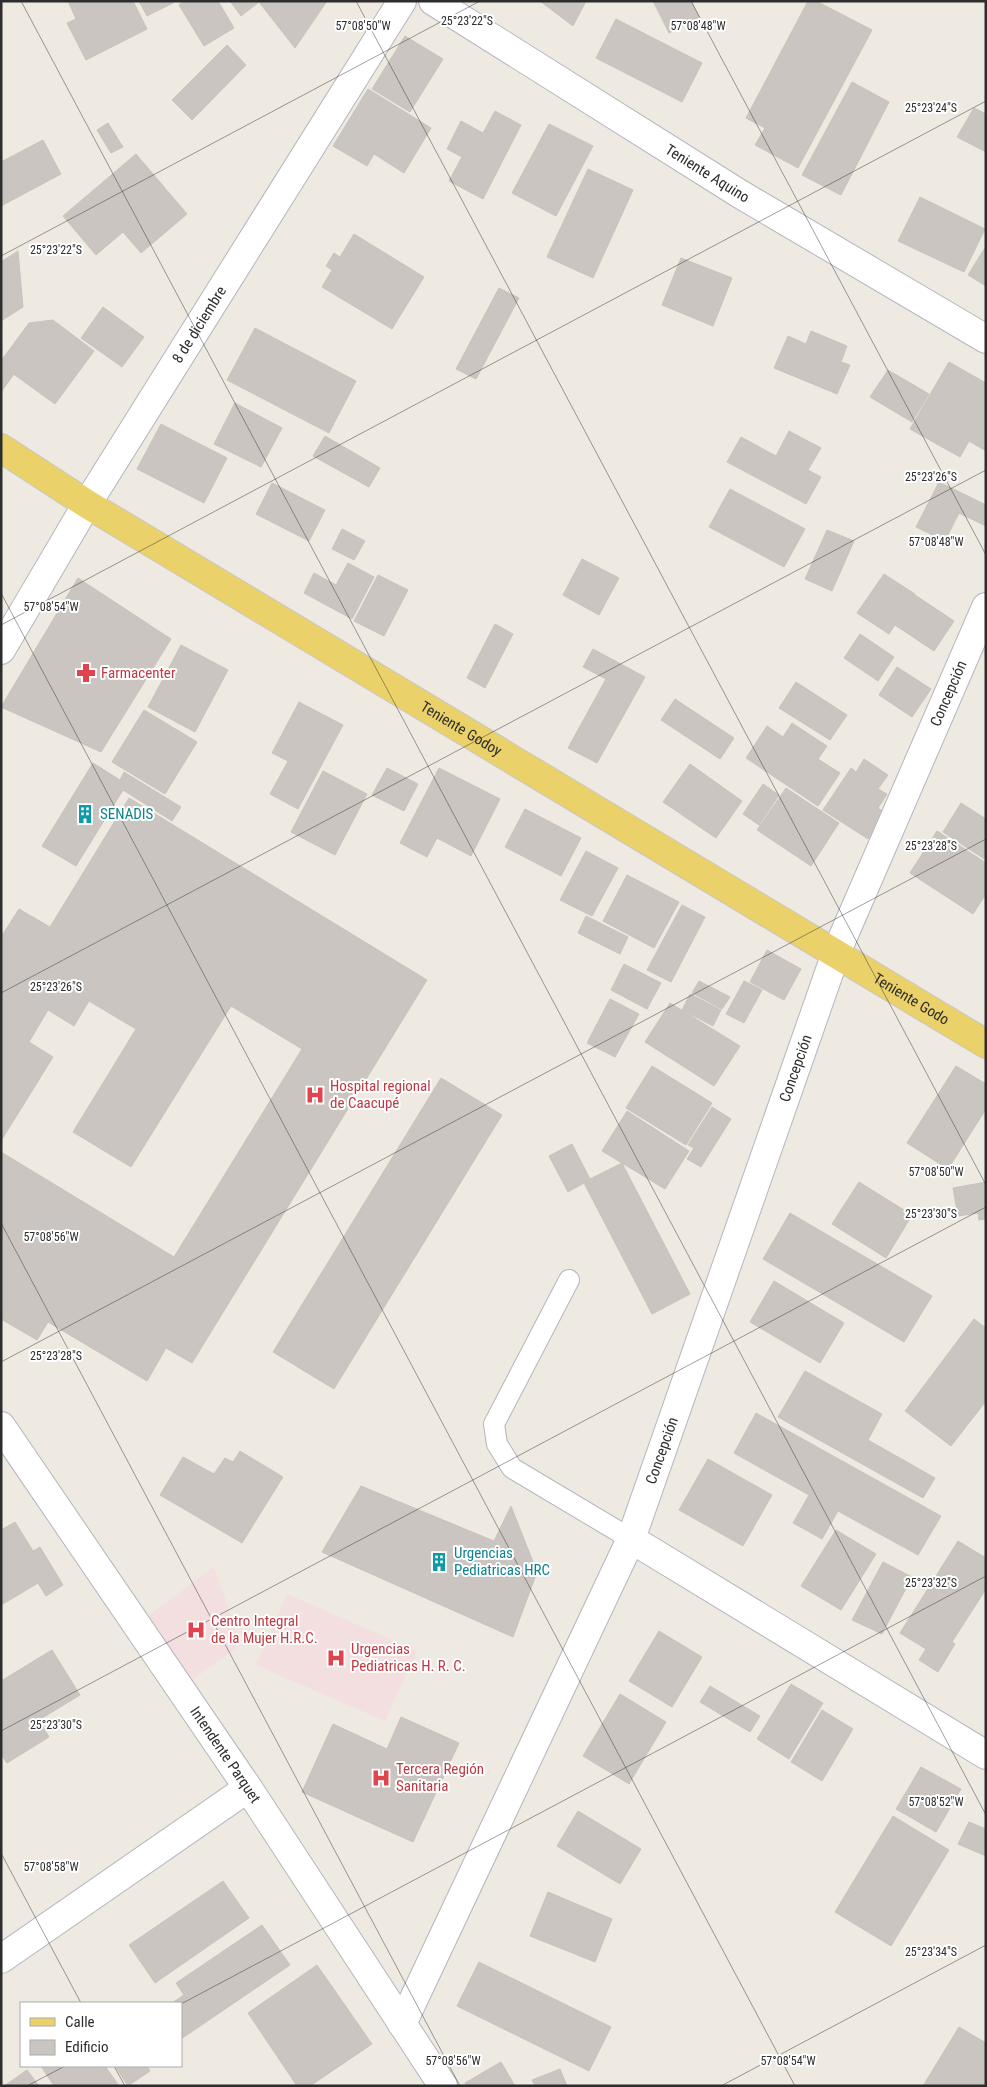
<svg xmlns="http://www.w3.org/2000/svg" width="987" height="2087" font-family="'Roboto Condensed',sans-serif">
<rect width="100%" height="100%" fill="#eee9e1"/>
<!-- medical -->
<g fill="#f3dfdf">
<path d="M214 1567 241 1645 180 1688 150 1615Z"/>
<path d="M287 1594 417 1651 385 1721 256 1665Z"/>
</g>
<!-- building -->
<g fill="#cac5c0" stroke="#c9c4ba">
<path d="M68 1H133L147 29 86 60 67 23 76 19Z"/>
<path d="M139 1H172L173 3 147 16Z"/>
<path d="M184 1H218L234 28 204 46 179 5Z"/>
<path d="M230 1H327L295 48 259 2 241 16Z"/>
<path d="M540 1H586L573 26Z"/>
<path d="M653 1H691L699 17 669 33Z"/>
<path d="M808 1H816L872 30 798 168 755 145 765 128 746 118Z"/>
<path d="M616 19 702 63 682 102 596 58Z"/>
<path d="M405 36 443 59 410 112 372 89Z"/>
<path d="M227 45 246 65 192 120 172 100Z"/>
<path d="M852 82 889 102 841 195 802 175Z"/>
<path d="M368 89 431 128 404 173 374 154 367 166 333 146Z"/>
<path d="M974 108 986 114V152L957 137Z"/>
<path d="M495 111 521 125 483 199 449 181 462 157 447 149 461 121 483 133Z"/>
<path d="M108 123 123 147 111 153 97 130Z"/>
<path d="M549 124 593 146 556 216 512 193Z"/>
<path d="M43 140 61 174 1 206V162Z"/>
<path d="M136 154 187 214 141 253 123 232 96 255 63 216Z"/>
<path d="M588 169 633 190 593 278 547 257Z"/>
<path d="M920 197 985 229 964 272 898 241Z"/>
<path d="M354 234 424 277 392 329 322 287 332 270 326 266 334 253 340 257Z"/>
<path d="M986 246V286L968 275Z"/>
<path d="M18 251 23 307 1 321V262Z"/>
<path d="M681 258 732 278 713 326 662 305Z"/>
<path d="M499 288 519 298 476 379 456 369Z"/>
<path d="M103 307 144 337 122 367 81 338Z"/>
<path d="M53 320 94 351 55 404 1 365V361L29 323Z"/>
<path d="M255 328 356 381 329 433 227 380Z"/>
<path d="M811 331 847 346 841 362 850 365 837 394 774 368 788 336 806 344Z"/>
<path d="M949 362 986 383V451L969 441 960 457 910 429Z"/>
<path d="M1 365 14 374 1 392Z"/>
<path d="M888 370 929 394 912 422 870 397Z"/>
<path d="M235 403 282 428 261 467 214 444Z"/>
<path d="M161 424 227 458 204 503 137 469Z"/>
<path d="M789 431 821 448 808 470 821 477 806 504 727 462 741 437 776 456Z"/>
<path d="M325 436 380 468 369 487 313 456Z"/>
<path d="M939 482 986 505V526L959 513 945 541 916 527Z"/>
<path d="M272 483 325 510 309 541 256 514Z"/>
<path d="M730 489 805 529 784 567 709 527Z"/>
<path d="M342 529 365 541 354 560 332 549Z"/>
<path d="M827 530 854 541 832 591 805 579Z"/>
<path d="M582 559 619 578 599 615 563 595Z"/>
<path d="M348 563 374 577 352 619 304 593 314 573 336 585Z"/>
<path d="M884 574 915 594 889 634 857 613Z"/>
<path d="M378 575 408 590 384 636 354 621Z"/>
<path d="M78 578 171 639 101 752 1 707Z"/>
<path d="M915 595 954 621 934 651 895 625Z"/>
<path d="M495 624 513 634 485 688 467 678Z"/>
<path d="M860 634 894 657 878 681 844 658Z"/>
<path d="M181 645 228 670 195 732 148 707Z"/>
<path d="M593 649 645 677 597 763 568 748 606 679 583 667Z"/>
<path d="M897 667 931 689 912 717 879 695Z"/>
<path d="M796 682 847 715 830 740 779 708Z"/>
<path d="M675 699 734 738 720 759 661 720Z"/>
<path d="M299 702 343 725 298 809 270 794 288 761 272 753Z"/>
<path d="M144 710 197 742 165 794 112 762Z"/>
<path d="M792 723 827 746 818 759 840 773 818 806 746 758 767 726 783 737Z"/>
<path d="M864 759 888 775 878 789 887 794 878 808 885 813 868 839 823 810 851 768 856 772Z"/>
<path d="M93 763 120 780 124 772 181 807 172 821 123 790 76 866 42 846Z"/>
<path d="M690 764 742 801 716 838 663 802Z"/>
<path d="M387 768 418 784 404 811 372 795Z"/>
<path d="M439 768 500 799 471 856 437 838 427 857 400 843Z"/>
<path d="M323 771 367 794 335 855 291 832Z"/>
<path d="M763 784 779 795 759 825 743 814Z"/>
<path d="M786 788 839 823 811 866 757 830Z"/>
<path d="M129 798 427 980 192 1363 166 1348 147 1381 48 1322 37 1340 1 1319V1152L174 1257 302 1049 231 1006 131 1167 73 1132 136 1029 89 1001 74 1026 48 1010 29 1042 53 1057 1 1141V937L19 909 50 927Z"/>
<path d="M961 803 986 819V860L943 832Z"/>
<path d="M525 809 581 838 561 876 505 847Z"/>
<path d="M937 831 986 863V894L973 914 910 873Z"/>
<path d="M586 851 618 868 592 916 560 900Z"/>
<path d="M627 875 679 902 654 948 603 921Z"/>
<path d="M682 905 705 917 671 982 647 970Z"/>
<path d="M586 916 628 937 620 954 578 933Z"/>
<path d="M767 950 801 969 784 1000 750 982Z"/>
<path d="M624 964 661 983 647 1009 611 990Z"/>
<path d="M699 981 730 997 722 1009 692 993Z"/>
<path d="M744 981 762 990 744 1023 726 1014Z"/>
<path d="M690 994 721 1010 713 1026 682 1010Z"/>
<path d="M610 999 639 1014 615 1057 587 1043Z"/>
<path d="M670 1003 740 1046 714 1086 645 1042Z"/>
<path d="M652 1066 712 1103 686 1145 626 1108Z"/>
<path d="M956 1066 986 1084V1109L948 1169 907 1143Z"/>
<path d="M441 1078 502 1115 334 1389 273 1352Z"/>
<path d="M712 1107 731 1119 701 1167 687 1159 694 1148 688 1145Z"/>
<path d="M627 1111 689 1151 665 1189 602 1151Z"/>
<path d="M572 1144 590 1179 622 1163 690 1294 652 1314 584 1183 568 1192 549 1156Z"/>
<path d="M859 1182 912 1215 886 1258 832 1224Z"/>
<path d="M986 1182V1219L979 1220 978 1213 958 1216 953 1188Z"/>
<path d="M790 1213 932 1296 904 1342 763 1259Z"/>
<path d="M774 1281 844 1323 820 1363 750 1322Z"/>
<path d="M974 1319 986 1328V1401L951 1446 905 1411Z"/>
<path d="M805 1371 882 1414 868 1440 935 1478 923 1498 778 1417Z"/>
<path d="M756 1413 941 1516 918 1555 838 1511 822 1539 793 1523 809 1495 734 1453Z"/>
<path d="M240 1451 283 1477 242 1543 160 1495 183 1457 214 1474 225 1458 233 1462Z"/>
<path d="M708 1459 772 1495 743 1546 679 1510Z"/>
<path d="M361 1486 494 1541 511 1506 537 1572 513 1637 322 1552Z"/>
<path d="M15 1522 33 1551 40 1547 63 1585 46 1596 38 1583 3 1604 1 1600V1530Z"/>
<path d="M836 1530 876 1554 841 1610 801 1586Z"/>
<path d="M958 1541 986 1558V1589L952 1642 955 1644 938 1672 919 1660 926 1649 900 1633Z"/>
<path d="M883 1562 912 1577 882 1634 852 1620Z"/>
<path d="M659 1631 702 1657 672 1707 629 1681Z"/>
<path d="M52 1650 80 1695 39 1720 49 1737 7 1763 1 1754V1681Z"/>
<path d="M791 1684 823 1703 789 1759 757 1739Z"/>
<path d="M710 1686 760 1716 750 1732 700 1702Z"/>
<path d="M620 1694 666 1722 629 1784 583 1756Z"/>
<path d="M822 1710 853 1729 822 1781 791 1762Z"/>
<path d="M401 1717 459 1743 413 1842 302 1792 333 1724 387 1749Z"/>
<path d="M921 1767 961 1789 936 1832 896 1809Z"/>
<path d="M578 1811 641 1849 620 1884 557 1846Z"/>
<path d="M893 1816 949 1850 891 1946 835 1912Z"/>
<path d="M969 1822 986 1829V1856L958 1844Z"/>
<path d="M223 1881 249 1918 155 1983 129 1945Z"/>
<path d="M548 1892 612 1919 595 1962 530 1936Z"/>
<path d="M262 1925 290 1965 181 2039V2003H172L184 1995 176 1983Z"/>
<path d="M479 1962 611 2027 589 2071 457 2006Z"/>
<path d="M317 1965 372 2044 310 2086H297L248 2013Z"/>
<path d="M959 2027 986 2043 985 2086H923Z"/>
<path d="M501 2062 515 2086H466L465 2083Z"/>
<path d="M41 2066H105L119 2086H54Z"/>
<path d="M115 2066H147L150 2071 128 2086Z"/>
<path d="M560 2069 567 2086H535L532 2080Z"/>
<path d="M27 2070 39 2086H4Z"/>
</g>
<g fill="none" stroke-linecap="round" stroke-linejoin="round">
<!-- service casing -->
<g stroke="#b4b6bf" stroke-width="22">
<path id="service" d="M569 1280 494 1424 497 1444 512 1468 631 1539"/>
</g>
<!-- minor casing -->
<g stroke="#b4b6bf" stroke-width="30">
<g id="minor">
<path id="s1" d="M433 1 740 194 986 339"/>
<path id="s2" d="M1 650 87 504 402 1"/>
<path id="s3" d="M1 1426 248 1788 443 2086"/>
<path d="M631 1539 986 1755"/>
<path d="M1 1959 248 1788"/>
<path id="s4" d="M402 2024 631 1539 836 953 986 607"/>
</g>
</g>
<!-- primary casing -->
<g stroke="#c8c8c8" stroke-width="30">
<g id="primary">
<path id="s5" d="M1 448 87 504 986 1044"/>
</g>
</g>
<!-- service -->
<use href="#service" stroke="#fff" stroke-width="20"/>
<!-- minor -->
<use href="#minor" stroke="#fff" stroke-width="28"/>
<!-- primary -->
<use href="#primary" stroke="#ead169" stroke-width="28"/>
</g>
<!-- ticks -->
<path fill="none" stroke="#2d2d2d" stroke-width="1" stroke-opacity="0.45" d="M21 1 986 1815M356 1 986 1185M691 1 986 555M1 256 480 1M1 593 795 2086M1 625 986 101M1 993 986 470M1 1223 460 2086M1 1362 986 839M1 1731 986 1207M1 1853 81 2003M181 2004 986 1576M114 2066 125 2086M27 2086 65 2066M721 2086 986 1945"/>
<!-- icons -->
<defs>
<g id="pharmacy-bare" transform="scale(1.5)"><path d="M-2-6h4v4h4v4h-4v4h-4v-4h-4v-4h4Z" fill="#e0444e" stroke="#fff" stroke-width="2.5" paint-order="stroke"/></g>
<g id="building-bare" transform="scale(1.5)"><path d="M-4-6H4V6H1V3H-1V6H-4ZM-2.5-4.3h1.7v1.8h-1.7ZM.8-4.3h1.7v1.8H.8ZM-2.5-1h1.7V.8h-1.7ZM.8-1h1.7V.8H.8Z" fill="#0f9aa8" stroke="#fff" stroke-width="2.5" paint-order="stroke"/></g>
<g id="hospital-bare" transform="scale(1.5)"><path d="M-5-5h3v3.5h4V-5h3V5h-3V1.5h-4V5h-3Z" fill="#e0444e" stroke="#fff" stroke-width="2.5" paint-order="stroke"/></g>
</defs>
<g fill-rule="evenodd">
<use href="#pharmacy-bare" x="86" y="673"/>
<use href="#building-bare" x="85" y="814"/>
<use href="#hospital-bare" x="315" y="1095"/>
<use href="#building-bare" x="439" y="1562"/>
<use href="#hospital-bare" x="196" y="1630"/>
<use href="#hospital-bare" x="336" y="1658"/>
<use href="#hospital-bare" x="381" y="1778"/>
</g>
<g text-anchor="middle" stroke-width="4" stroke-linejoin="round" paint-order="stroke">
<!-- street labels -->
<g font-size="15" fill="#2d2d2d" stroke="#fff">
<text dy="5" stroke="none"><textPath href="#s1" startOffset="324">Teniente Aquino</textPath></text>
<text dy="5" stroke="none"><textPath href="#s2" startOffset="381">8 de diciembre</textPath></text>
<text dy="5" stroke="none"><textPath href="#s4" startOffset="1440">Concepción</textPath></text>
<text dy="5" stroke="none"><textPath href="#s5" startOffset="539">Teniente Godoy</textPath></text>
<text dy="5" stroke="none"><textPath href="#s5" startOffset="1064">Teniente Godo</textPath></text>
<text dy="5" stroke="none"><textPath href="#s4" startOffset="1035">Concepción</textPath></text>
<text dy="5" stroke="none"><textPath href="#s4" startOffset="630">Concepción</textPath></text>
<text dy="5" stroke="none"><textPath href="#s3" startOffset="398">Intendente Parquet</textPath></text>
</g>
<!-- health labels -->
<g font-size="15" fill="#be3a42" stroke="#fff" text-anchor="start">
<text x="101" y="678">Farmacenter</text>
<text x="330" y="1091">Hospital regional<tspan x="330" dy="17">de Caacupé</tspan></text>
<text x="211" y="1626">Centro Integral<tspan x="211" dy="17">de la Mujer H.R.C.</tspan></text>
<text x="351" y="1654">Urgencias<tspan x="351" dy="17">Pediatricas H. R. C.</tspan></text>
<text x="396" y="1774">Tercera Región<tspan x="396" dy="17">Sanitaria</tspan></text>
</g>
<!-- culture labels -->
<g font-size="15" fill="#0d838f" stroke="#fff" text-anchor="start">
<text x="100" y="819">SENADIS</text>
<text x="454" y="1558">Urgencias<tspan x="454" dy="17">Pediatricas HRC</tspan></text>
</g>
</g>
<g font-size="12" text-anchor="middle" fill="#2d2d2d" stroke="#fff" stroke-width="4" stroke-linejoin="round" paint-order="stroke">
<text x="467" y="25">25°23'22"S</text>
<text x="363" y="30">57°08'50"W</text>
<text x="698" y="30">57°08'48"W</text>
<text x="931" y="112">25°23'24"S</text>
<text x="56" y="254">25°23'22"S</text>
<text x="931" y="481">25°23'26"S</text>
<text x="936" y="546">57°08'48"W</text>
<text x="51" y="611">57°08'54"W</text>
<text x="931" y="850">25°23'28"S</text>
<text x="56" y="991">25°23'26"S</text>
<text x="936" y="1176">57°08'50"W</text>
<text x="931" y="1218">25°23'30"S</text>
<text x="51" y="1241">57°08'56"W</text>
<text x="56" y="1360">25°23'28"S</text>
<text x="931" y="1587">25°23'32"S</text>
<text x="56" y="1729">25°23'30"S</text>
<text x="936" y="1806">57°08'52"W</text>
<text x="51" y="1871">57°08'58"W</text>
<text x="931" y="1956">25°23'34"S</text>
<text x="453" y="2065">57°08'56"W</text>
<text x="788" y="2065">57°08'54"W</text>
</g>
<!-- border -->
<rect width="987" height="2087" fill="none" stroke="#2d2d2d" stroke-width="5"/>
<!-- legend -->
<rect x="20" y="2002" width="162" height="65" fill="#ffffff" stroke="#ababab"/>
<rect x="30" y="2018" width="25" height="8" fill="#ead169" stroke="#ababab"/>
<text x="65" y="2027" font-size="15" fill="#2d2d2d">Calle</text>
<rect x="30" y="2040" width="25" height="15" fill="#cac5c0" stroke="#ababab"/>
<text x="65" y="2052" font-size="15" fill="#2d2d2d">Edificio</text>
</svg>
